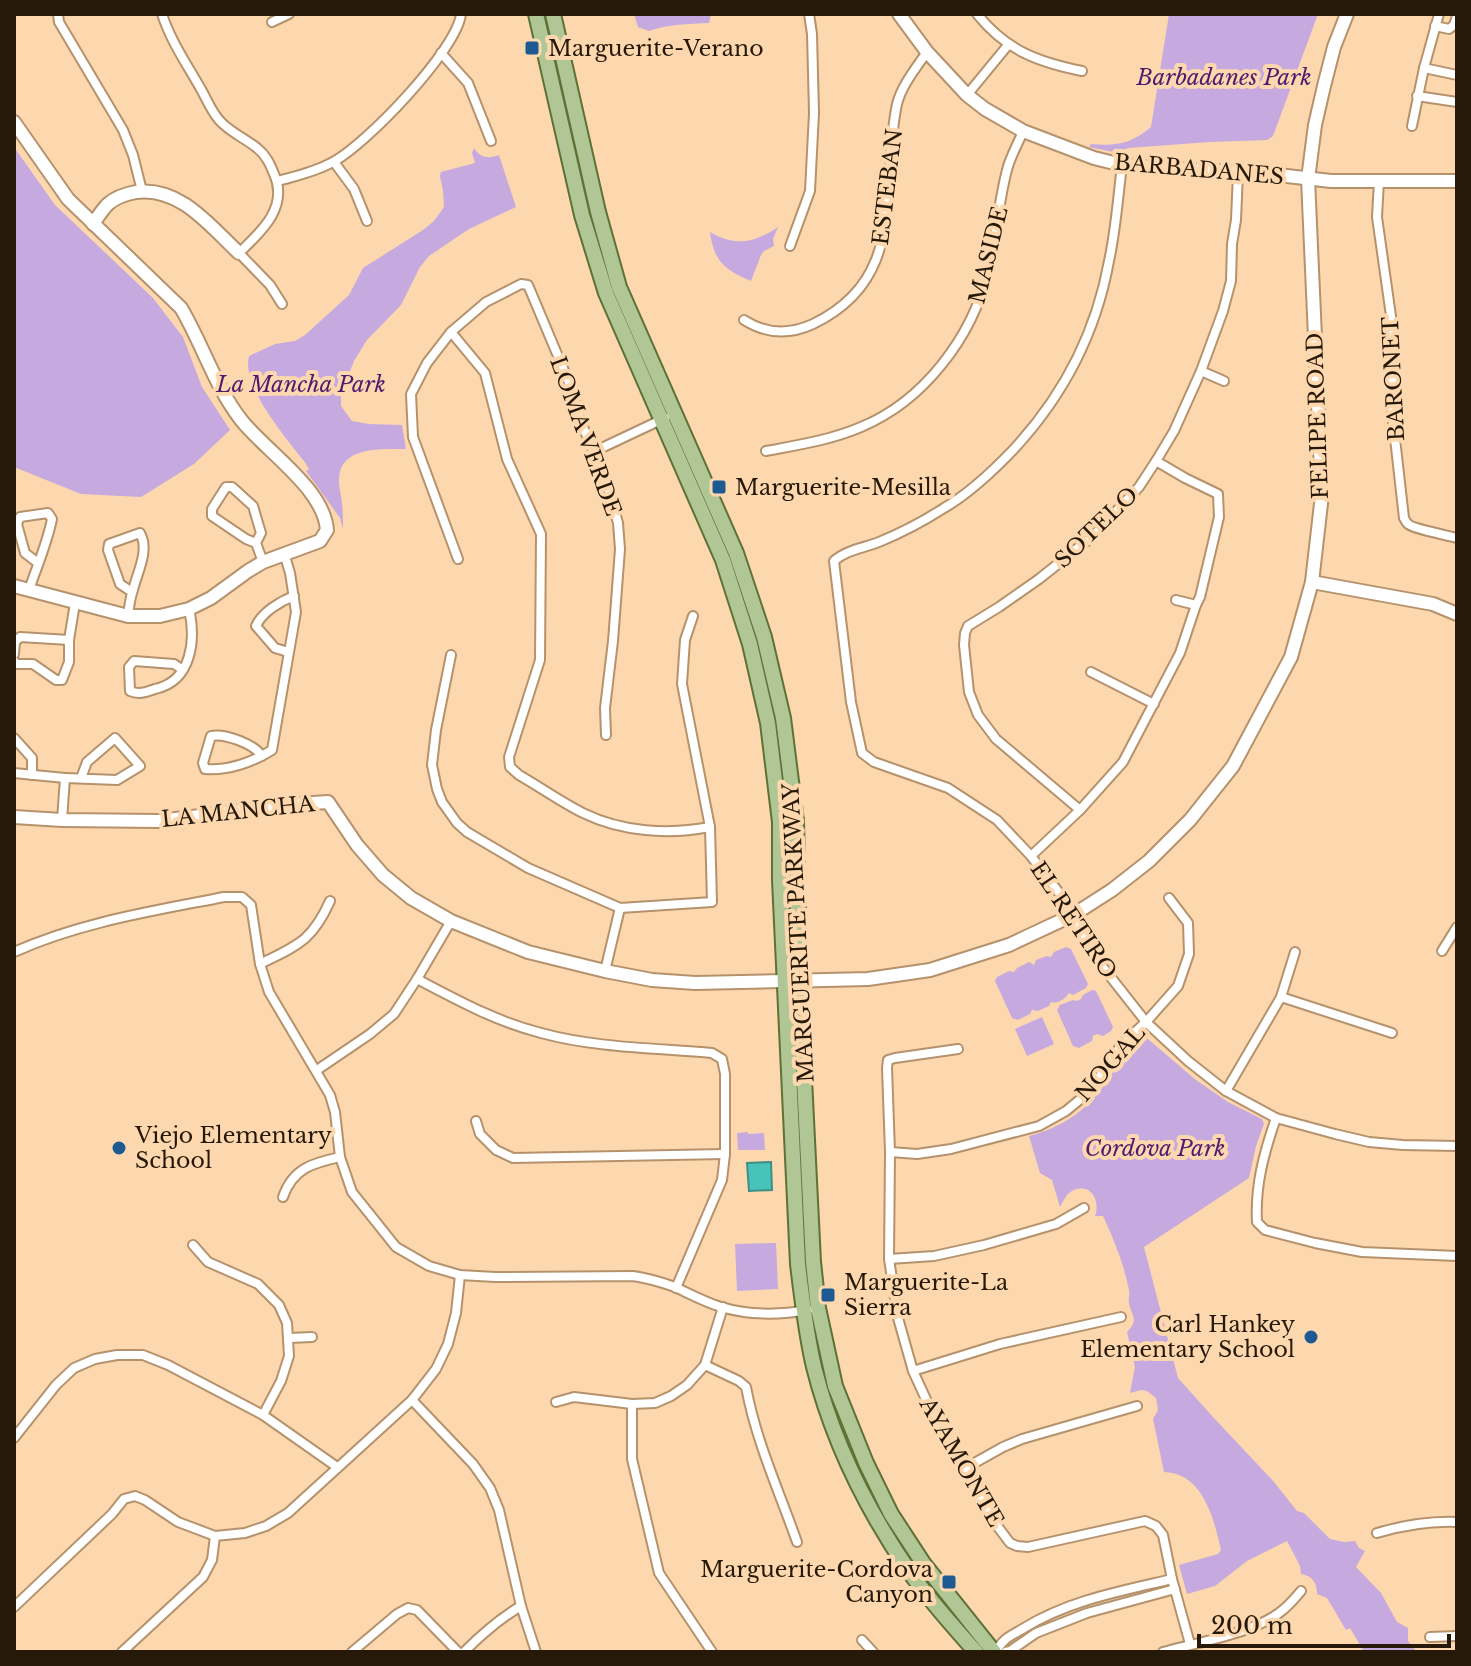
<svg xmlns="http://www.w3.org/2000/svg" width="1471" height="1666" font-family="'Libre Baskerville',serif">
<rect width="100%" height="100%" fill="#fdd8af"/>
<!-- green -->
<g fill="#c6aadf">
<path d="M634 14H711L709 23C688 24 668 24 649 31L638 27Z"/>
<path d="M1169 14H1318L1273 136 1267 140 1210 142 1128 148 1118 153 1089 147 1091 144C1116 146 1131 144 1151 127Z"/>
<path d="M14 147 55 205 153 298 183 337 202 387 230 430 194 464 141 497 81 494 14 467Z"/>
<path d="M474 148C480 158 489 159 499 155L516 207 469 229 429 256 420 267 401 305 367 340 354 361 341 394V406L352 421 369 424 402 425 406 449C385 449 346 446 340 472 337 482 341 493 342 503 343 512 343 520 343 529L340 518 306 471 309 469 304 461C286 438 241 386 249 356L275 344 295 341 305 335 349 295 363 268 423 230 434 221 444 207 443 191 440 176 441 172 475 163 472 153Z"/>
<path d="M778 227 773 239 774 246 764 251 761 255 751 281C725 270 714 262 710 232 735 247 755 243 778 227Z"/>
<path d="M1066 947 1071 949 1088 984 1086 988 1073 995 1069 993C1065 999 1058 1004 1051 1002L1049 1006 1038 1011 1032 1010 1030 1014 1018 1020 1012 1018 995 981 997 977 1009 971 1014 972 1017 968 1029 962 1034 965 1036 960 1047 956 1051 957 1054 952Z"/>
<path d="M1092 990 1096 991 1113 1027 1111 1031 1103 1036 1097 1034 1093 1036 1092 1041 1079 1048 1073 1046 1057 1010 1060 1005 1073 1000 1077 1001 1081 999 1083 995Z"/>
<path d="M1042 1017 1054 1044 1027 1056 1015 1029Z"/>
<path d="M1142 1039H1148L1196 1080 1228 1102 1262 1119 1264 1124 1256 1146 1249 1178 1144 1247 1178 1378 1213 1417 1274 1482 1297 1511 1304 1513 1330 1539 1344 1542 1355 1541 1359 1548 1365 1551 1356 1567 1381 1593 1397 1622 1408 1628V1641L1417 1652H1364L1350 1628 1346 1630 1327 1598 1317 1594C1317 1582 1312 1576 1301 1574L1300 1566 1287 1541 1247 1561 1215 1586 1187 1594 1179 1565 1218 1554 1221 1550C1214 1519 1203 1473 1164 1472L1153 1419 1158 1410 1156 1398 1147 1391 1141 1390 1130 1393 1135 1367 1127 1332C1140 1319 1131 1316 1129 1303 1128 1299 1130 1295 1129 1290 1124 1264 1114 1240 1103 1216H1095C1101 1201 1090 1181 1072 1191 1066 1194 1063 1202 1060 1207L1052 1180 1040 1173 1029 1136C1059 1128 1084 1113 1102 1088 1115 1069 1124 1052 1142 1039Z"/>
<path d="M748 1132V1134L764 1133 765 1150H738L737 1133Z"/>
<path d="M776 1243 778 1289 737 1291 735 1244Z"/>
</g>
<!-- water -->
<path fill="#47c3ba" stroke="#3d9085" stroke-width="2" d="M771 1162 772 1190 749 1191 747 1163Z"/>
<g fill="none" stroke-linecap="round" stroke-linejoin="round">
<!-- street casing -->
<g stroke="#b5926c" stroke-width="12">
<g id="street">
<path d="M58 14 59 22 123 130 133 155 142 191"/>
<path d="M162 14C171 42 188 66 202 91 208 102 213 115 222 123 232 133 246 139 257 148 266 155 270 164 274 174 289 207 261 232 239 253L270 285 282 304"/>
<path d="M977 14C1006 50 1037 62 1082 71"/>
<path d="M272 22 289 14"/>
<path d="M1435 26 1449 29 1454 25 1457 16"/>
<path d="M441 53 468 83 491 141"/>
<path d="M1424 68 1457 75"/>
<path d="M967 95 1008 45"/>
<path d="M1417 96 1457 102"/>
<path d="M1412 126 1424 68 1439 14"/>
<path d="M334 162 354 189 367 221"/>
<path d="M1122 165C1118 197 1116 229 1109 261 1096 333 1063 396 1014 449 993 471 970 493 944 508 924 521 901 533 879 542 864 548 846 550 834 561L851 702 862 753 874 762 948 788 997 820 1031 856 1063 898 1098 961 1146 1022 1188 1061 1226 1091 1276 1118 1335 1134 1369 1142 1403 1145 1457 1146"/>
<path d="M278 181C296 176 314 172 331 163 364 147 457 50 461 14"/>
<path d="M1379 181 1377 217 1392 323V412L1404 518C1405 520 1406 522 1408 524 1413 529 1447 535 1457 538"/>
<path d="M790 246 810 191 814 113 812 34 809 14"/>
<path d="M744 320C766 334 789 335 813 324 909 278 879 190 897 104 902 85 916 68 927 52"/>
<path d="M451 332 485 373 507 459 541 534 540 660 509 757 510 767 519 775C540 787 561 802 583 813 622 832 668 835 710 827"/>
<path d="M1201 371 1224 381"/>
<path d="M766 451C798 445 831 440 861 427 924 401 972 337 988 272 996 239 998 204 1007 170 1010 157 1018 144 1023 131"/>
<path d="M593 452 665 418"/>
<path d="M256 543 246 539 212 516V509L226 487H232L253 506 261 533 256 543 263 562"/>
<path d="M458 559 413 437 411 394 427 363 451 332 486 302 521 284 528 285 568 380 581 422 608 487 618 523 620 549 613 641 605 708 606 735"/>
<path d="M29 590C37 566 47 544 52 519L48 513 20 517 17 524 25 553 38 563"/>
<path d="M1176 600 1196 605"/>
<path d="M128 616C129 607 130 598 133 590 137 573 150 550 140 533L109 544 108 550 120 584 132 592"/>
<path d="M288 652 275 648 256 626C262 612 281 601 294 596"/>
<path d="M14 654 15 642 20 637 69 640"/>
<path d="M451 655 436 730 432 765 437 789 442 802 457 823 467 832 528 868 620 908 712 902 710 827 682 684 685 640 693 616"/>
<path d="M14 661 16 664H33L56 680H62L69 662V640L75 603"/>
<path d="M183 670 174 664 134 661 129 667 130 691C139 695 146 692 155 689 192 681 196 640 189 609"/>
<path d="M1091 672 1154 704"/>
<path d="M14 738 32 758V775"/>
<path d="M262 756C254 744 225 733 211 736L203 763 205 769C228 771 253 762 272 750L296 612 290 573 284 553"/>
<path d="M14 773 65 778"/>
<path d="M1080 810 996 739 978 715 969 692 964 645 965 633 968 626 999 607 1039 579 1093 536 1139 487 1156 461 1174 431 1201 371 1223 311 1231 281 1232 244 1236 220 1238 173"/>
<path d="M62 820 65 778 117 780 140 766 115 738 87 762 81 778"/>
<path d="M1031 856 1080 810 1123 762 1180 653 1196 605 1200 597 1219 517 1218 494 1185 478 1156 461"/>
<path d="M1442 951 1457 927"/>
<path d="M14 952C81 922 153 911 224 897H242L251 905 260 964 269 992 330 1095 335 1112 340 1157 352 1192 396 1247 429 1266 460 1275 495 1277 633 1276C647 1278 661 1282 675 1287 690 1294 705 1302 721 1307 748 1315 780 1315 808 1310"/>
<path d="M260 964C298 945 312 941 330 901"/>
<path d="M605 971 620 908"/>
<path d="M417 979C457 1000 497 1022 541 1033 596 1048 655 1048 712 1053L722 1059 725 1074V1154L722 1180 676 1288"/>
<path d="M1281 997 1392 1033"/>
<path d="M958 1049 895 1058 888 1060 887 1068 890 1152 889 1259 898 1318 913 1371 948 1447 998 1527 1010 1543 1017 1546 1028 1547 1145 1521 1156 1526 1163 1535 1172 1579 1190 1644"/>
<path d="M317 1070 370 1034 394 1014 417 979 451 921"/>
<path d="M1226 1091 1281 997 1295 952"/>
<path d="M1276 1118C1264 1153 1255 1185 1257 1222L1265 1230 1315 1243 1362 1252 1457 1256"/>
<path d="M476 1121 480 1134 496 1150 513 1158 725 1154"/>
<path d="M890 1152 917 1154 951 1149 1039 1126 1066 1111 1089 1092 1122 1044 1146 1022 1178 986 1189 954 1188 923 1169 898"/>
<path d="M283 1197C293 1168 313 1163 340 1157"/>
<path d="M193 1245 208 1262 258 1284 279 1305 287 1323 289 1356 281 1381 263 1415"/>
<path d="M889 1259 934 1256 984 1245 1056 1224 1084 1208"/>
<path d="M289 1338 312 1337"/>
<path d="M705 1365 739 1381 746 1387C756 1441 779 1491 797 1542"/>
<path d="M913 1371 1000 1344 1121 1317"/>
<path d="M412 1400 473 1464 490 1488 499 1510 521 1606 536 1652"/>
<path d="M556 1402 574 1397 632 1404 655 1403 671 1396 687 1385 705 1365 723 1307"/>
<path d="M632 1404V1459L659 1573 712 1652"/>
<path d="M14 1438 56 1385 74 1368 95 1359 117 1355H143L168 1365 263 1415 337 1467"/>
<path d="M962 1470 1003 1447 1022 1439 1137 1406"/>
<path d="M1377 1533C1404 1525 1429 1521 1457 1522"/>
<path d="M14 1607 112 1514 124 1499 135 1496 145 1500 178 1522 215 1536 245 1533 266 1526 288 1513 412 1400 436 1369 448 1344 456 1313 460 1275"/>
<path d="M1430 1637 1457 1636"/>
<path d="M862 1640 873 1652"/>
<path d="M122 1652 203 1577 212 1560 215 1536"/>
<path d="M352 1652 397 1614 408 1608 417 1610 458 1652"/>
<path d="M464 1652C482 1634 499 1619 521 1606"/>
<path d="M996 1652C1003 1638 1011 1636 1024 1628 1070 1600 1121 1591 1172 1579"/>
<path d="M1006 1652 1010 1651 1036 1633 1087 1613 1175 1589"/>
<path d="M1163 1652C1198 1642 1257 1633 1284 1609 1290 1604 1296 1597 1301 1591"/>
</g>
</g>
<!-- secondary casing -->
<g stroke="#b5926c" stroke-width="16">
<g id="secondary">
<path d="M899 14 927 52 967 95 985 109 1023 131 1094 158 1122 165 1162 168 1278 175 1331 181H1457"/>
<path d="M14 122 68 199 181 308C203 345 215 387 242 421 267 452 324 489 327 530L320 541 263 562 248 571 211 598 189 609 160 616H128L14 586"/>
<path d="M93 224C97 218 102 210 108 204 116 197 125 194 136 192 180 186 210 226 239 253"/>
<path d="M1312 582 1433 604 1457 614"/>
<path d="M14 817 62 820 159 821 297 804 328 802 357 845 383 875 411 898 451 921 528 952 605 971 652 980 695 983 868 979 930 970 1009 945 1073 915 1112 890 1149 861 1190 820 1233 766 1291 657 1312 582 1322 495 1308 179 1315 125 1324 86 1334 47 1347 14"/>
</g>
</g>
<!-- primary casing -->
<g stroke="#5e7136" stroke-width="18">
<g id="primary">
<path d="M536 14 582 215 606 293 723 560 750 644 768 723 780 822V880L798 1264C802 1298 806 1333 814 1367 832 1439 867 1510 909 1571 929 1600 953 1626 976 1652"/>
<path d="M553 14 598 212 619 287 736 553 764 637 783 718 796 821 800 997 813 1262 818 1308 835 1386 866 1463 891 1514 923 1563 994 1652"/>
</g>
</g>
<!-- street -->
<use href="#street" stroke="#fff" stroke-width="8"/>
<!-- secondary -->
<use href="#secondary" stroke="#fff" stroke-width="12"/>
<!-- primary -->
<use href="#primary" stroke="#b0c795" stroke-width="14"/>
</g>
<!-- markers -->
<g fill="#1c5a91" stroke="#fdd8af" stroke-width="3">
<rect x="524" y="40" width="16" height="16" rx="4"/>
<rect x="711" y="479" width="16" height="16" rx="4"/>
<circle cx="119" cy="1148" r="8"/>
<rect x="820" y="1287" width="16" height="16" rx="4"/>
<circle cx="1311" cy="1337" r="8"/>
<rect x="941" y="1574" width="16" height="16" rx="4"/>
</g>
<g text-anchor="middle" stroke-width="8" stroke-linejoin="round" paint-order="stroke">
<!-- poi labels -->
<g font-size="22" fill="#261909" stroke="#fdd8af" text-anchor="start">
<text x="548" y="56">Marguerite-Verano</text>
<text x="735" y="495">Marguerite-Mesilla</text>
<text x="135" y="1143">Viejo Elementary<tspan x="135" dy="25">School</tspan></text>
<text x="844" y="1290">Marguerite-La<tspan x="844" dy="25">Sierra</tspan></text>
<text x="1295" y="1332" text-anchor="end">Carl Hankey<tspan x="1295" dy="25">Elementary School</tspan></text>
<text x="933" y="1577" text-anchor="end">Marguerite-Cordova<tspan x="933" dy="25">Canyon</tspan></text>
</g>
<!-- park labels -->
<g font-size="22" font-style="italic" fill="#4e1b6e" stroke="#fdd8af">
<text x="1224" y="85">Barbadanes Park</text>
<text x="301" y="392">La Mancha Park</text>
<text x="1155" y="1156">Cordova Park</text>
</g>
<!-- street labels -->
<g font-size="22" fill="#261909" stroke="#fdd8af">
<text transform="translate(1199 169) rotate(5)" y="8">BARBADANES</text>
<text transform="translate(887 187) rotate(-83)" y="8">ESTEBAN</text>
<text transform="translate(988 255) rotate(-76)" y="8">MASIDE</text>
<text transform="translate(1393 379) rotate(-93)" y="8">BARONET</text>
<text transform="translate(1317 416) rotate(-92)" y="8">FELIPE ROAD</text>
<text transform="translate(586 436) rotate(70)" y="8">LOMA VERDE</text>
<text transform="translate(1096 527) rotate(-44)" y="8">SOTELO</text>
<text transform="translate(238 811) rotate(-6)" y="8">LA MANCHA</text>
<text transform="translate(1074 920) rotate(56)" y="8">EL RETIRO</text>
<text transform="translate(798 933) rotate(-93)" y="8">MARGUERITE PARKWAY</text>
<text transform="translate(1110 1063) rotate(-49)" y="8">NOGAL</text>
<text transform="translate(962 1462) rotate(60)" y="8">AYAMONTE</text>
</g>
</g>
<!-- border -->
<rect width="1471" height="1666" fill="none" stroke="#261909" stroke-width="32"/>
<!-- scale -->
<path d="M1199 1634v12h250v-12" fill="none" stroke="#261909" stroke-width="4"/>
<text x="1211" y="1634" font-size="24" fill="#261909" stroke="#fdd8af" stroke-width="6" paint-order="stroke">200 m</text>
</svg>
